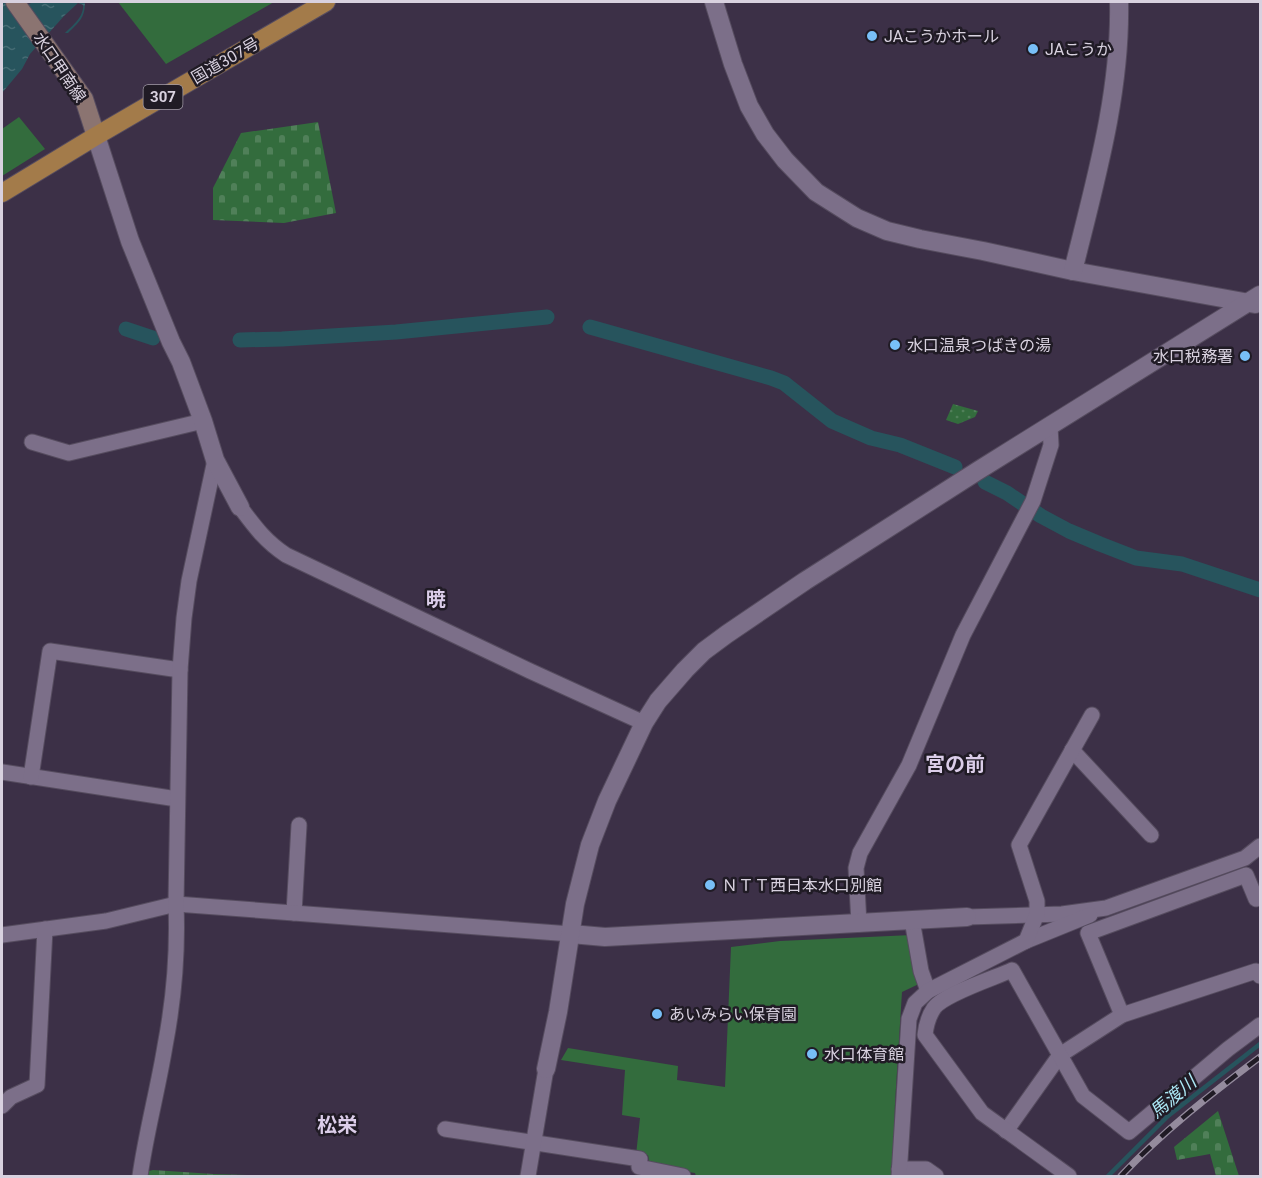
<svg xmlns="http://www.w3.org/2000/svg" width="1262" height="1178" font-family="Roboto,'Noto Sans JP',sans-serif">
<defs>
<pattern id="grass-dots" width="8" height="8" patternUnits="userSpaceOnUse" patternTransform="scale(1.5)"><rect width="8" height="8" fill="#336c3d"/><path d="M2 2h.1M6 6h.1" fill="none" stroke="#508059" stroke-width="1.8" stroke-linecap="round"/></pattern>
<pattern id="cemetery-stones" width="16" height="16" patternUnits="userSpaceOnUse" patternTransform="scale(1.5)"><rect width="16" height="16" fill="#336c3d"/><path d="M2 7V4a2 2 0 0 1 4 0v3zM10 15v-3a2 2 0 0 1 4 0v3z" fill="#508059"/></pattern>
<pattern id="water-ripples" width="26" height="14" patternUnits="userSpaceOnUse" patternTransform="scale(1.5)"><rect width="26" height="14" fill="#27545d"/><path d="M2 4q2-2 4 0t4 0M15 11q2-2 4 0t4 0" fill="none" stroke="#466c74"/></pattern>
</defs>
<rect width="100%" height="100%" fill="#3c3047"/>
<!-- grass -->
<path fill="url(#grass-dots)" d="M953 404 978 411 975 417 958 424 946 420Z"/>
<!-- cemetery -->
<g fill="url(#cemetery-stones)">
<path d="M318 122 336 213 284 223 213 220V188L241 133Z"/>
<path d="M1218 1111 1239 1176H1216L1210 1154 1177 1160 1174 1147Z"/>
<path d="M153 1170 213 1174 283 1176H144L145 1172Z"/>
</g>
<!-- green -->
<g fill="#336c3d">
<path d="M118 2H274L166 64Z"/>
<path d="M19 117 45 149 2 176V129Z"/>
<path d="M912 935 921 983 902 992 895 1103 893 1176H696L695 1173 650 1166 648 1155H636L640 1118 622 1115 625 1070 561 1060 568 1048 678 1066 677 1080 725 1087 731 947 780 941Z"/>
</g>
<!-- water -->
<path fill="url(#water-ripples)" d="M2 2H19L16 9 34 2H85C85 18 79 22 68 33H65C73 25 84 17 83 5L78 3 64 16 30 54 22 69 2 93Z"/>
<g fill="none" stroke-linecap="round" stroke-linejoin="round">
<!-- stream -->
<path stroke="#27545d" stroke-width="4.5" d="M1108 1176 1168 1116 1260 1044"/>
<!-- canal -->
<g stroke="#27545d" stroke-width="15">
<path d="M590 327 771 378 784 383 832 421 871 438 900 445 955 467"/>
<path d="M126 329 153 338"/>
<path d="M240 340 282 339 396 332 547 317"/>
<path d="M985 482 1007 493 1041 516 1069 531 1100 544 1136 558 1182 564 1260 590"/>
</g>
<!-- minor casing -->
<g stroke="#564c5f" stroke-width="17">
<g id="minor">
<path d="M32 442 69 453 203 421"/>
<path d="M240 507C255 527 265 541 286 555L530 671 644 723"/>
<path d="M1072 750 1151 835"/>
<path d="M2 772 177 799"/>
<path d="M31 777 50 651 180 670"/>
<path d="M294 913 299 825"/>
<path d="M967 917 1062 914 1106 908 1245 858 1260 846"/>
<path d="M912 920 921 971 928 991"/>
<path d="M859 924 856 868 860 853 909 765 963 635 1033 501 1051 445 1050 426"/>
<path d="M2 935 106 921 176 904 571 934"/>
<path d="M1026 941 1090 915"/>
<path d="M1122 1015 1088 933 1246 875 1256 899"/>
<path d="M2 1106 11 1097 37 1085 45 929"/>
<path d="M445 1129 640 1159 639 1167 683 1176"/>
<path d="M1006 1131 1060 1055 1122 1015 1256 971 1260 976"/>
<path d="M899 1169H926L936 1176"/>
<path d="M140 1176C146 1133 158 1089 165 1046 174 999 178 952 176 904L180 670 184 618 189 581 215 460"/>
<path d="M528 1176 546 1069"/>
<path d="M899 1176 909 1019 915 1003 928 991 1026 941 1037 914V901L1019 845 1092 715"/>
<path d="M1069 1176 982 1113 925 1035C926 1025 928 1017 934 1008 944 994 994 978 1012 970L1083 1096 1129 1132 1228 1049 1260 1025"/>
</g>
</g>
<!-- tertiary casing -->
<g stroke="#564c5f" stroke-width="20">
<g id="tertiary">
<path d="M714 2 733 64 749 106 765 134 785 160 816 192 857 218 887 231 920 239 983 251 1073 271 1255 304"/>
<path d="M96 136 130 241 171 342 181 362 203 421 215 460 240 507"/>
<path d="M1073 271C1095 182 1121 93 1119 2"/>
<path d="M571 934 605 937 967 917"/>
<path d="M546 1069 558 1012 575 904 590 845 607 801 644 723 658 701 685 670 704 651 727 634 805 581 979 470 1260 295"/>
</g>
</g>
<!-- secondary casing -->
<g stroke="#564c5f" stroke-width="20">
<path id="secondary" d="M15 2 84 99 96 136"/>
</g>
<!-- trunk casing -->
<g stroke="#564c5f" stroke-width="20">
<path id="trunk" d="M2 193 96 136 326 2"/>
</g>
<!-- minor -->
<use href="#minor" stroke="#7c6f89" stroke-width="15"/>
<!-- tertiary -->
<use href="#tertiary" stroke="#7c6f89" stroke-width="18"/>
<!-- secondary -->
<use href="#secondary" stroke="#8b7471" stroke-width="18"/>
<!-- trunk -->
<use href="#trunk" stroke="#a37b4a" stroke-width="18"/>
<!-- rail casing -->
<g stroke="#948b9d" stroke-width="7">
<path id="rail" d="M1121 1176C1162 1132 1212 1093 1260 1057"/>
</g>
<!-- rail -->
<use href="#rail" stroke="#201b25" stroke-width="4.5" stroke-dasharray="14" stroke-linecap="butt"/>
</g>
<!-- markers -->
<g fill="#78bff7" stroke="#201b25" stroke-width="2">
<circle cx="872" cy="36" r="6"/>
<circle cx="1033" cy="49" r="6"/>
<circle cx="895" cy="345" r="6"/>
<circle cx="1245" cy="356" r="6"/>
<circle cx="710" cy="885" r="6"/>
<circle cx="657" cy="1014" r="6"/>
<circle cx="812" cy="1054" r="6"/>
</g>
<g text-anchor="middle" stroke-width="5" stroke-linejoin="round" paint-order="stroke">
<!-- shield labels -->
<rect fill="#201b25" stroke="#a19aa7" stroke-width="1.5" x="143.5" y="85" width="39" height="24" rx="4.5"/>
<g font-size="15" font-weight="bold" fill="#d8d1df">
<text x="163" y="102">307</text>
</g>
<!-- poi labels -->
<g font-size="16" fill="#d8d1df" stroke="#201b25" text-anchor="start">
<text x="884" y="42">JAこうかホール</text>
<text x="1045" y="55">JAこうか</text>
<text x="907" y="351">水口温泉つばきの湯</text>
<text x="1233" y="362" text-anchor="end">水口税務署</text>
<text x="722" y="891">ＮＴＴ西日本水口別館</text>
<text x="669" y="1020">あいみらい保育園</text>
<text x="824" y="1060">水口体育館</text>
</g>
<!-- street labels -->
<g font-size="16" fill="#d8d1df" stroke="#201b25">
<text transform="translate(225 60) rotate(-30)" y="6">国道307号</text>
<text transform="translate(60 67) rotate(56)" y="6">水口甲南線</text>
</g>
<!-- water labels -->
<g font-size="18" font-style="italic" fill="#ace8f5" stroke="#201b25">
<text transform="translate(1173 1097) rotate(-40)" y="6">馬渡川</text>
</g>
<!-- quarter labels -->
<g font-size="20" font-weight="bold" fill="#dbcde9" stroke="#201b25">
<text x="436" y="606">暁</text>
<text x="955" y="771">宮の前</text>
<text x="337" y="1132">松栄</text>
</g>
</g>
<!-- border -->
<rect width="1262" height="1178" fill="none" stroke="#d8d1df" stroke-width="6"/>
</svg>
